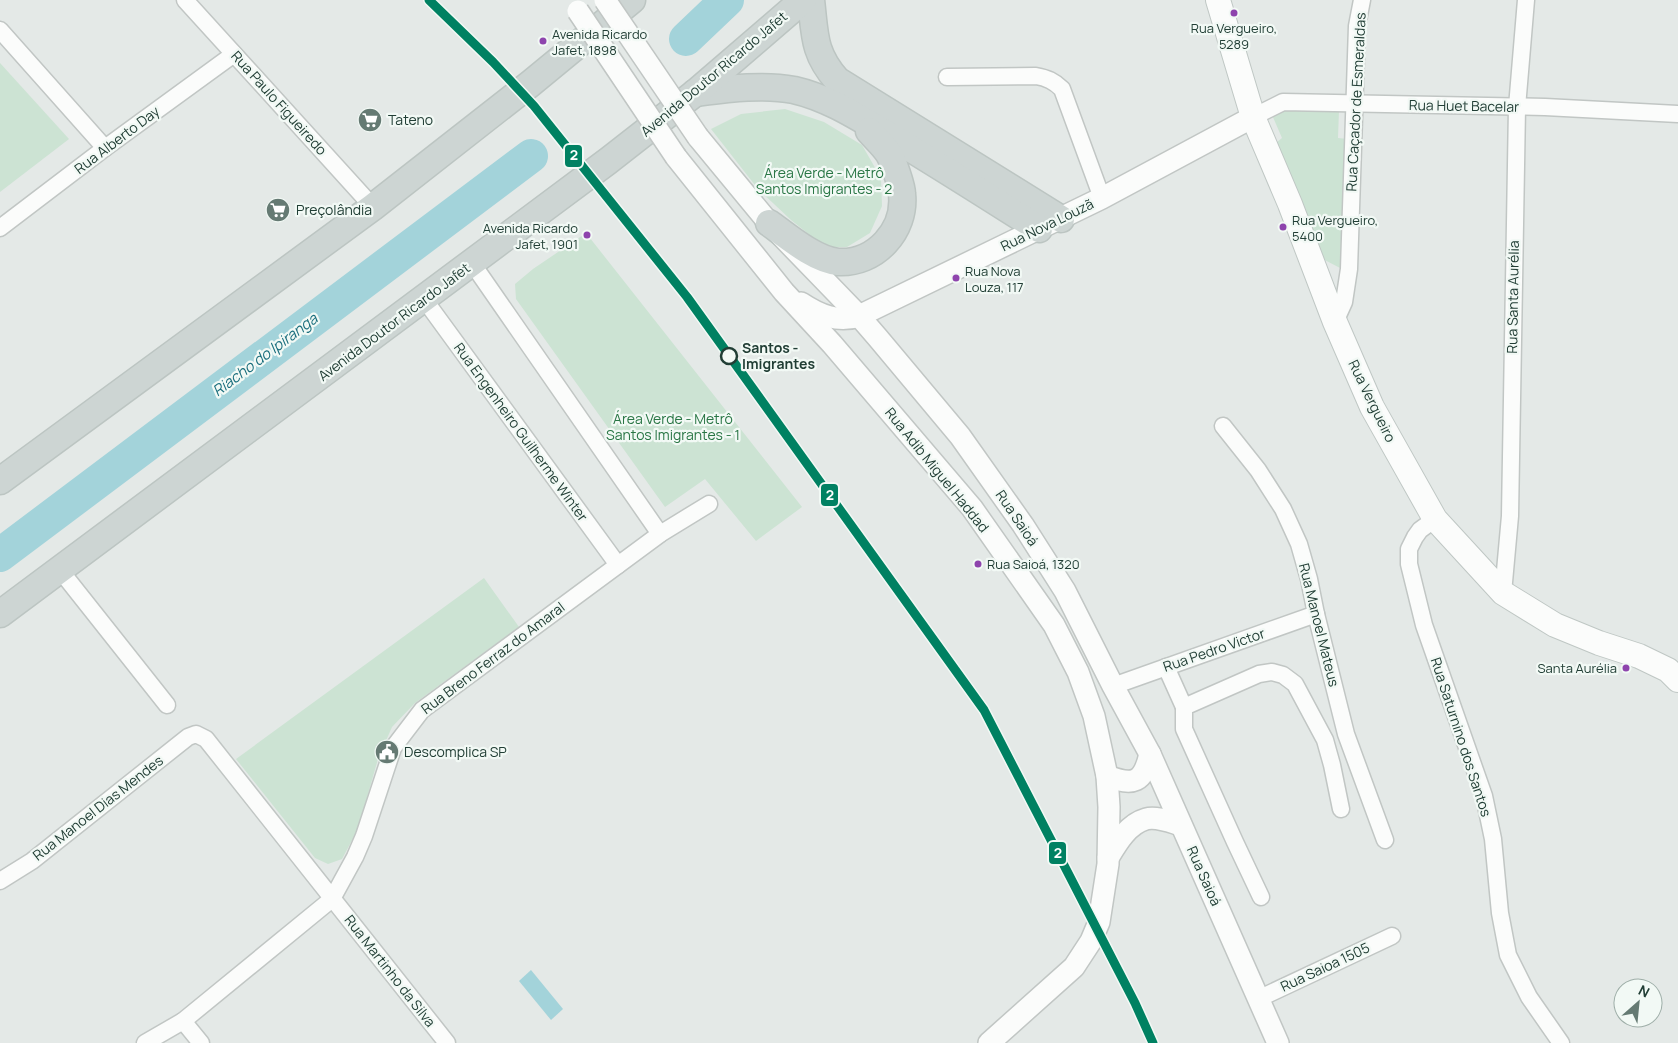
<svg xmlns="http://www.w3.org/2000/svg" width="1678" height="1043" font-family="Manrope,sans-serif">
<rect width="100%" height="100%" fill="#e4e9e7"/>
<!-- green -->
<g fill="#cce3d3">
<path d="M0 63 69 139 0 192Z"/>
<path d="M1269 108 1339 110 1338 138 1348 139 1342 269 1317 256 1272 146 1282 138Z"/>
<path d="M785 109 824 122 862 145 881 178 882 206 870 233 847 247H825L791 220 758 189 711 129 741 114Z"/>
<path d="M586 233 802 507 756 541 705 479 665 507 516 299 515 284 533 269Z"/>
<path d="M484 578 519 627 415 703 392 727 378 759 358 829 342 859 328 864 315 858 236 759Z"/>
</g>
<!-- water -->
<path fill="#a3d3da" d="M531 970 563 1009 551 1020 519 981Z"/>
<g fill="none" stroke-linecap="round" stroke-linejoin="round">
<!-- river -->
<g stroke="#a3d3da" stroke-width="34">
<path d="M686 39 727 0"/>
<path d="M0 555 531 156"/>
</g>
<!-- minor casing -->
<g stroke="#c1c6c4" stroke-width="19">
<g id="minor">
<path d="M185 0 373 207"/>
<path d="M0 30 105 148"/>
<path d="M947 77 1036 76C1047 78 1054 81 1062 89L1102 198"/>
<path d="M1253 117 1283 102 1545 107 1678 114"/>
<path d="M0 228 105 148 234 54"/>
<path d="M472 263 660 534"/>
<path d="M424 299 618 565"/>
<path d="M1335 322 1344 302 1349 269 1357 26 1362 0"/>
<path d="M1223 426 1258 470 1283 509 1299 544 1309 579 1316 614 1346 734 1385 840"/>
<path d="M1435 519 1420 530 1415 537 1409 549V564L1424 625 1484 796 1493 839 1500 913 1508 955 1529 997 1561 1043"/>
<path d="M60 570 167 705"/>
<path d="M1503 593 1510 516 1517 107 1526 0"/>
<path d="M1166 667 1184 707"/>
<path d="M1113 686 1316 614"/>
<path d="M0 881 32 861 188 737 196 734 206 739 447 1043"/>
<path d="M1261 897 1235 842 1184 729V707L1259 674 1272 672 1283 675 1295 684 1325 740 1332 765 1341 809"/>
<path d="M1258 999 1392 936"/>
<path d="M183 1021 201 1043"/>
<path d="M145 1043 183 1021 332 899 355 857 364 836 393 748 422 710 660 534 709 504"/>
</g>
</g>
<!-- tertiary casing -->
<g stroke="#c1c6c4" stroke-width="24">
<g id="tertiary">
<path d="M698 137 769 223 859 316 878 338 960 436 1023 525 1065 591 1113 686 1150 754 1278 1043"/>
<path d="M676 157 784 292 832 344 972 508 1054 625 1078 672 1094 716 1107 776 1109 807 1108 864 1099 922 1091 941 1074 967 989 1043"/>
<path d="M801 303C819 315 838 323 859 316L1102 198 1253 117"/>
<path d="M1107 776C1134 786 1143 783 1150 754"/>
<path d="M1108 858C1117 843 1128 824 1146 819 1156 816 1171 822 1181 825"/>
</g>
</g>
<!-- secondary casing -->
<g stroke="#bfc7c4" stroke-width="26">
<path id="secondary" d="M1218 0 1253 117 1290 204 1335 322 1372 407 1435 519 1503 593 1555 625 1599 643 1639 656 1668 670 1678 680"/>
</g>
<!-- primary casing -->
<g stroke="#bcc5c2" stroke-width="29">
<g id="primary">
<path d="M811 0C815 34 813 53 837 80L1061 219"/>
<path d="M695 93C727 89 762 84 794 90 829 98 859 118 890 136 940 166 990 198 1039 229"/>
<path d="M769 223C787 236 815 260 838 262 875 264 906 231 902 194 902 186 893 161 889 154 884 146 876 139 869 131"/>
<path d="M0 481 373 207 530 84 632 0"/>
<path d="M0 614 608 161 695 93 803 0"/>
</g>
</g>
<!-- minor -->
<use href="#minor" stroke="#fbfcfb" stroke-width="16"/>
<!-- tertiary -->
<use href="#tertiary" stroke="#fbfcfb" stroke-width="21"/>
<!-- secondary -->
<use href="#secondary" stroke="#fbfcfb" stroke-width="24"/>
<!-- primary -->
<use href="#primary" stroke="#cdd5d3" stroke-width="26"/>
<!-- tertiary-bridge casing -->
<g stroke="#c1c6c4" stroke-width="24" stroke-linecap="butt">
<g id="tertiary-bridge">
<path d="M605 0 698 137"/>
<path d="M578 11 676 157"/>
</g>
</g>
<!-- tertiary-bridge -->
<use href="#tertiary-bridge" stroke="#fbfcfb" stroke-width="21"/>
<!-- metro-1 casing -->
<g stroke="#f2f9f5" stroke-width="12">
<path id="metro-1" d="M429 0 493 62 534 106 687 297 984 710 1135 1003 1153 1043"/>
</g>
<!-- metro-1 -->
<use href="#metro-1" stroke="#008162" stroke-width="9"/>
</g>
<!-- icons -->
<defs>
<g id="supermarket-disc" transform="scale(1.25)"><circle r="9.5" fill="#657a73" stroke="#f2f9f5"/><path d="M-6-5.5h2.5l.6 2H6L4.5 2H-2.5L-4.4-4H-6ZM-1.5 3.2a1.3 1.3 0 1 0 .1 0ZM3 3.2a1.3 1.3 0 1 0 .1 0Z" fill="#fff"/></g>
<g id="civic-disc" transform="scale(1.25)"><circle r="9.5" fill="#657a73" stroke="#f2f9f5"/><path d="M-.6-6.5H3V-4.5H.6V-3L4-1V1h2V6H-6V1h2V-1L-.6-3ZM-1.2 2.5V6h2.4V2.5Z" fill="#fff"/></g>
</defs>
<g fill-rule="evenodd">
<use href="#supermarket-disc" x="370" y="120"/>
<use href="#supermarket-disc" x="278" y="210"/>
<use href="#civic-disc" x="387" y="752"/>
</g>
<!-- markers -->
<g fill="#8e44ad" stroke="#f2f9f5" stroke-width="2">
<circle cx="1234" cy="13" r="4.5"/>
<circle cx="543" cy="41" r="4.5"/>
<circle cx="1283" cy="227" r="4.5"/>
<circle cx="587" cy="235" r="4.5"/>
<circle cx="956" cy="278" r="4.5"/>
<circle cx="978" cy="564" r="4.5"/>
<circle cx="1626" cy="668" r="4.5"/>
</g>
<circle fill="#f2f9f5" stroke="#213e35" stroke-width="2.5" cx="729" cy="356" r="8"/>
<g text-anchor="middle" stroke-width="4.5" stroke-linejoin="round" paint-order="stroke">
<!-- bus labels -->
<g font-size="13" fill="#213e35" stroke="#f2f9f5" text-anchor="start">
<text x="1234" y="33" text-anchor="middle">Rua Vergueiro,<tspan x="1234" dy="16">5289</tspan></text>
<text x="552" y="39">Avenida Ricardo<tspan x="552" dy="16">Jafet, 1898</tspan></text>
<text x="1292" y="225">Rua Vergueiro,<tspan x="1292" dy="16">5400</tspan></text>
<text x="578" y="233" text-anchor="end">Avenida Ricardo<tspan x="578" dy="16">Jafet, 1901</tspan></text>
<text x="965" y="276">Rua Nova<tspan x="965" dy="16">Louza, 117</tspan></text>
<text x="987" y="569">Rua Saioá, 1320</text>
<text x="1617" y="673" text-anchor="end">Santa Aurélia</text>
</g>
<!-- street labels -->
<g font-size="14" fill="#213e35" stroke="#f2f9f5">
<text transform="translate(714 74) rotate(-40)" y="5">Avenida Doutor Ricardo Jafet</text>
<text transform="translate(1356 102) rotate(-87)" y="5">Rua Caçador de Esmeraldas</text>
<text transform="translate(279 103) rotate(48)" y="5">Rua Paulo Figueiredo</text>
<text transform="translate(1464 106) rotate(1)" y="5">Rua Huet Bacelar</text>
<text transform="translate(117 140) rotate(-37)" y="5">Rua Alberto Day</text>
<text transform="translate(1047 225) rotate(-26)" y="5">Rua Nova Louzã</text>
<text transform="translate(1513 297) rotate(-89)" y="5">Rua Santa Aurélia</text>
<text transform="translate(394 322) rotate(-37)" y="5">Avenida Doutor Ricardo Jafet</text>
<text transform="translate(1372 401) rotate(64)" y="5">Rua Vergueiro</text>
<text transform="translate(521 432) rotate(54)" y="5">Rua Engenheiro Guilherme Winter</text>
<text transform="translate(937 470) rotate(51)" y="5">Rua Adib Miguel Haddad</text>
<text transform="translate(1017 518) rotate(56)" y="5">Rua Saioá</text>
<text transform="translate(1319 625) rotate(76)" y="5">Rua Manoel Mateus</text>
<text transform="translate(1214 650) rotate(-19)" y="5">Rua Pedro Victor</text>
<text transform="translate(493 658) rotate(-37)" y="5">Rua Breno Ferraz do Amaral</text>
<text transform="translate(1461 737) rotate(72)" y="5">Rua Saturnino dos Santos</text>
<text transform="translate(98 808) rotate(-38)" y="5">Rua Manoel Dias Mendes</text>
<text transform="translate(1204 876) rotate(66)" y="5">Rua Saioá</text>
<text transform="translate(1325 967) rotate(-25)" y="5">Rua Saioa 1505</text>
<text transform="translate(390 971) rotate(52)" y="5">Rua Martinho da Silva</text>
</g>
<!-- poi labels -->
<g font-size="14" fill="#213e35" stroke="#f2f9f5" text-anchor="start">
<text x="388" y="125">Tateno</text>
<text x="296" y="215">Preçolândia</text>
<text x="404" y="757">Descomplica SP</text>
</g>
<!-- park labels -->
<g font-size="14" fill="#297645" stroke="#f2f9f5">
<text x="824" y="178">Área Verde - Metrô<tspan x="824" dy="16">Santos Imigrantes - 2</tspan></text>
<text x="673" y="424">Área Verde - Metrô<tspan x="673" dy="16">Santos Imigrantes - 1</tspan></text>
</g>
<!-- stop labels -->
<g font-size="14" font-weight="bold" fill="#213e35" stroke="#f2f9f5" text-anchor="start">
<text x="742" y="353">Santos -<tspan x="742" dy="16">Imigrantes</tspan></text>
</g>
<!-- water labels -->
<g font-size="15" font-style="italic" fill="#186d7c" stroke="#f2f9f5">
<text transform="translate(265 355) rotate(-37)" y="5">Riacho do Ipiranga</text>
</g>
</g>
<g stroke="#f2f9f5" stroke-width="2">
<rect x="564" y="144" width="19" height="24" rx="5" fill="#008162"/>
<rect x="820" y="483" width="19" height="24" rx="5" fill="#008162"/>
<rect x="1048" y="841" width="19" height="24" rx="5" fill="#008162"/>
</g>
<g font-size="14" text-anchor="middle" font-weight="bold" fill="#fff">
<text x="574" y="160">2</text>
<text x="830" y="500">2</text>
<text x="1058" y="858">2</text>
</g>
<!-- north arrow -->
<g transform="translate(1638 1003) rotate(27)"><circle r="24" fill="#f2f9f5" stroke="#9eaea8"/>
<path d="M0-4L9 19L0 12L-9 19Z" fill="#657a73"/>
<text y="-8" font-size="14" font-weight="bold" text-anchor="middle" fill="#213e35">N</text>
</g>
</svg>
